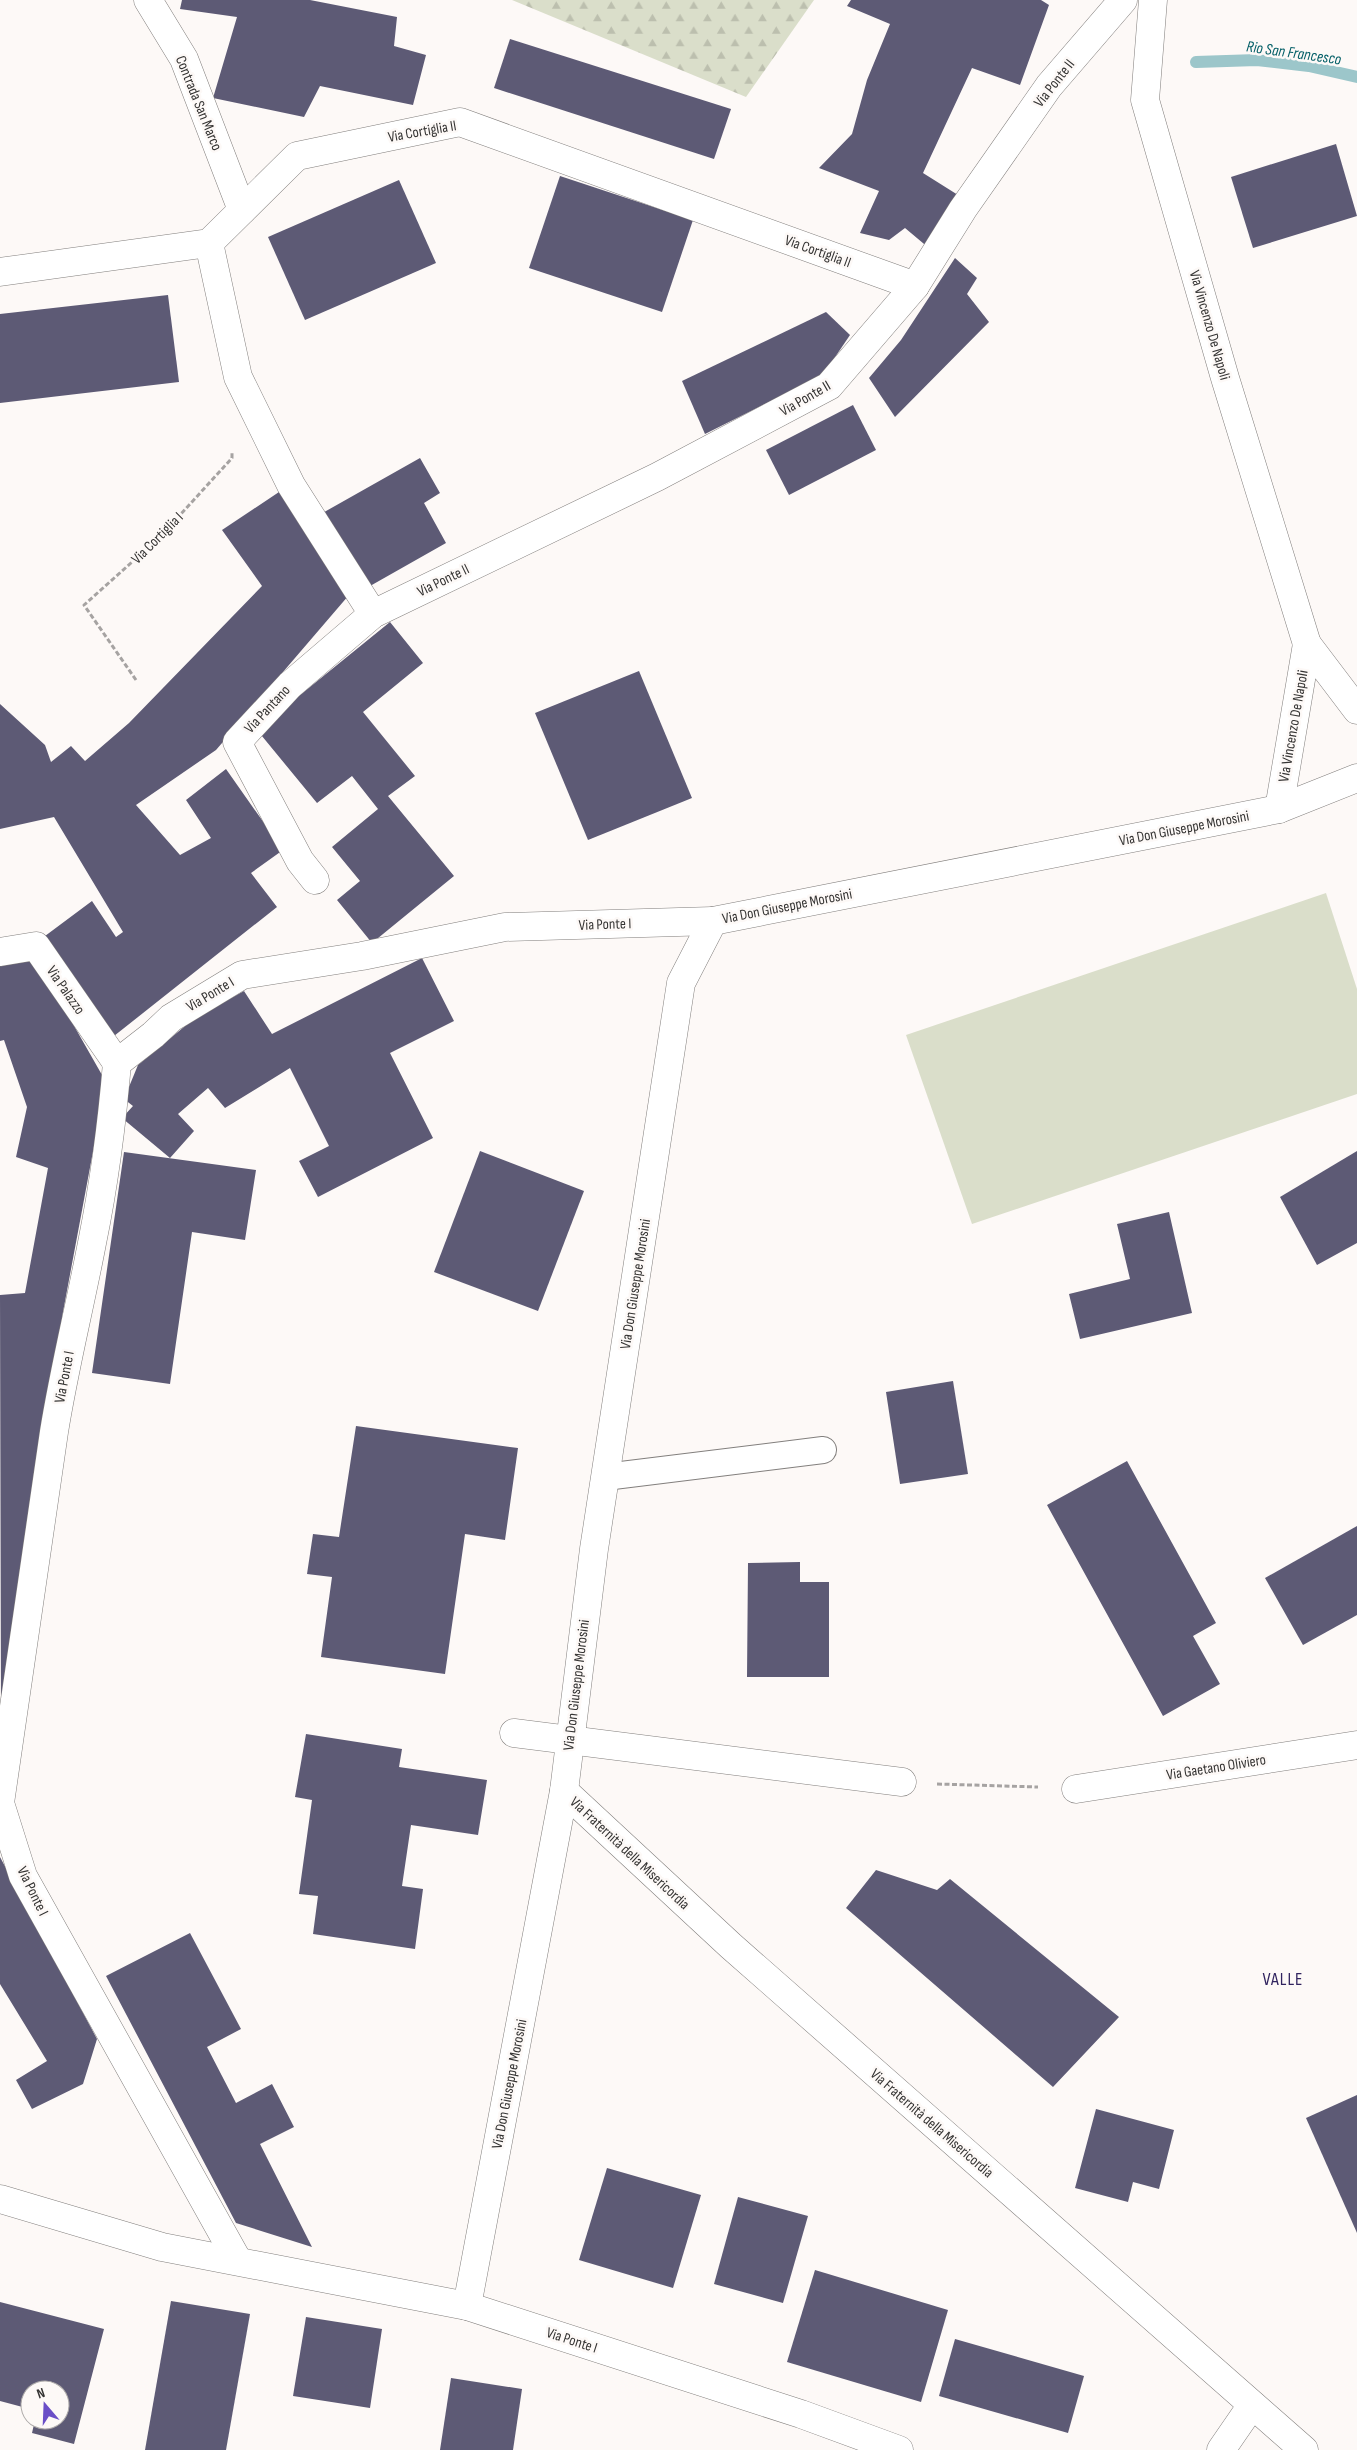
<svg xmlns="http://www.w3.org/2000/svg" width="1357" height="2450" font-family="'Sofia Sans Condensed',sans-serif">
<defs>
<pattern id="forest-firs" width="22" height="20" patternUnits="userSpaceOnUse" patternTransform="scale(1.25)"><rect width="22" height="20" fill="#dadeca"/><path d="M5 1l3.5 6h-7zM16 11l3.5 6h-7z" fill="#bcbfae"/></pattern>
</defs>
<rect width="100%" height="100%" fill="#fdf9f7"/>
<!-- forest -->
<path fill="url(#forest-firs)" d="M512 0H814L746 97Z"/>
<!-- pitch -->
<path fill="#dadeca" d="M1326 893 1357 989V1094L972 1224 906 1035Z"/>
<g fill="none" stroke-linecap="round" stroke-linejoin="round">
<!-- stream -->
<path stroke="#9cc6ca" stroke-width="12" d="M1196 62 1257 60 1309 66 1357 77"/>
</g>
<!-- building -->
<g fill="#5d5a75">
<path d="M182 0H310L397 17 394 46 426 55 413 105 320 86 304 117 213 98 237 17 180 9Z"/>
<path d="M851 0H1041L1049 5 1020 85 972 68 923 173 958 195 936 254 905 228 889 240 860 233 879 191 819 168 852 134 867 80 890 24 847 6Z"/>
<path d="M510 39 731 109 714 159 494 88Z"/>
<path d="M1336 144 1357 216 1253 248 1231 177Z"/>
<path d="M560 176 693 220 662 312 529 268Z"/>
<path d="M399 180 436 263 305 320 268 237Z"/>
<path d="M955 258 977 278 967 294 989 322 895 417 869 378 901 340Z"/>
<path d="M168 295 179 382 0 403V314Z"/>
<path d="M826 312 850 335 823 375 705 434 682 381Z"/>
<path d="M853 405 876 450 789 495 766 450Z"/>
<path d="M420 458 440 493 424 503 446 543 363 590 319 515Z"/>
<path d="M285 488 349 595 216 750 136 805 180 855 211 838 186 800 226 769 283 850 251 873 277 907 114 1036 41 939 92 901 116 937 123 932 54 817 0 829V704L45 745 51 762 71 746 85 761 129 723 262 586 222 530Z"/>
<path d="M390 622 423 663 363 712 415 776 388 796 454 876 372 943 337 900 360 881 332 847 378 809 352 776 317 803 257 730Z"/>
<path d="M639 671 692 798 588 840 535 713Z"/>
<path d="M422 958 454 1021 390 1053 433 1138 318 1197 299 1161 329 1146 290 1068 225 1108 208 1088 178 1114 194 1131 170 1158 122 1118 133 1106 124 1099 138 1065 196 1017 244 991 272 1034Z"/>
<path d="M36 959 106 1082 63 1312 1 1714 0 1295 25 1293 48 1168 16 1157 27 1107 4 1040 0 1041V964Z"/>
<path d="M480 1151 584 1191 538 1311 434 1272Z"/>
<path d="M1357 1151V1243L1317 1265 1280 1197Z"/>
<path d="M124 1152 256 1170 245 1240 192 1232 170 1384 92 1373Z"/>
<path d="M1169 1212 1192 1313 1080 1339 1069 1294 1130 1279 1117 1224Z"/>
<path d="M953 1381 968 1474 900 1484 886 1392Z"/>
<path d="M356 1426 518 1448 505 1540 465 1534 445 1674 321 1657 332 1577 307 1574 313 1534 339 1537Z"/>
<path d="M1127 1461 1216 1623 1193 1636 1220 1684 1163 1716 1047 1505Z"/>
<path d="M1357 1526V1615L1303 1645 1265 1578Z"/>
<path d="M800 1562V1582H829V1677H747L748 1563Z"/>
<path d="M306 1734 402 1749 399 1767 487 1780 478 1835 411 1825 402 1886 423 1889 415 1949 313 1934 318 1896 299 1894 312 1800 295 1797Z"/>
<path d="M0 1857 97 2039 83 2084 32 2109 16 2080 47 2061 0 1984Z"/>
<path d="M876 1870 937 1890 950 1879 1119 2017 1053 2087 846 1908Z"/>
<path d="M190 1933 241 2029 207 2047 236 2103 272 2084 294 2127 260 2144 312 2247 236 2223 106 1976Z"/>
<path d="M1357 2095V2233L1306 2118Z"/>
<path d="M1096 2109 1174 2130 1159 2189 1133 2182 1128 2202 1075 2188Z"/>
<path d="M607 2168 701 2195 673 2288 579 2260Z"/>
<path d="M738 2197 808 2216 783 2303 714 2284Z"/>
<path d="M815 2270 948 2310 921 2402 787 2362Z"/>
<path d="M171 2301 250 2314 226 2450H145Z"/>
<path d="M0 2302 104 2329 74 2444 32 2433 35 2420H60V2390H30V2409L0 2401Z"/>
<path d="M306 2317 382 2329 370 2408 293 2396Z"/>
<path d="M955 2339 1084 2376 1068 2433 939 2396Z"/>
<path d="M451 2378 522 2389 513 2450H440Z"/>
</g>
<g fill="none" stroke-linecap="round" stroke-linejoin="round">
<!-- lane casing -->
<g stroke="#827f7d" stroke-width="28">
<path id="lane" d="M605 1477 823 1450"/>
</g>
<!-- street casing -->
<g stroke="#827f7d" stroke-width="29">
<g id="street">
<path d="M148 0 184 59 242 210"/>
<path d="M1153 0 1145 100 1225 378 1307 644"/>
<path d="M209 243 238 377 291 485 373 614"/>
<path d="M0 272 209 243 297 156 460 122 915 286"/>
<path d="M1279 809 1307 644 1357 710"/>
<path d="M315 880 300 861 237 742 290 685 373 614 657 477 829 386 915 286 963 209 1049 86 1123 0"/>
<path d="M0 952 36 946 117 1063"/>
<path d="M514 1733 902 1782"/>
<path d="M1076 1789 1357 1745"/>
<path d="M564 1791 731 1946 1304 2450"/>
<path d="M0 2199 162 2247 467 2306 801 2414 899 2450"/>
<path d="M238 2261 23 1876 0 1803 54 1432C64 1369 80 1306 92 1243 104 1184 112 1123 117 1063L153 1035 171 1018 242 975 362 956 505 927 713 921"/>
<path d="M467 2306 564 1791 594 1549 681 983 713 921 1279 809 1357 778"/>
<path d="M1221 2450 1252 2405"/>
</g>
</g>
<!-- path -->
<g stroke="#a6a3a2" stroke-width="3" stroke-dasharray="5 2.5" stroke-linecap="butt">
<path d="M136 680 84 605 160 537 232 458V453"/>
<path d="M937 1784 1038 1787"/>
</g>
<!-- lane -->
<use href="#lane" stroke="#fff" stroke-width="26"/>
<!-- street -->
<use href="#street" stroke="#fff" stroke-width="28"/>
</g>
<g text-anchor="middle" stroke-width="5" stroke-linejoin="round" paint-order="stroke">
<!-- street labels -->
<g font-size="15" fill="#353433" stroke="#fdf9f7">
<text transform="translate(1054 83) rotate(-52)" y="5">Via Ponte II</text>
<text transform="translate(199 103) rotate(68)" y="5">Contrada San Marco</text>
<text transform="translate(422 131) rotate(-10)" y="5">Via Cortiglia II</text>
<text transform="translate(818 251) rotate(20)" y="5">Via Cortiglia II</text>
<text transform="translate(1210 325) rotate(74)" y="5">Via Vincenzo De Napoli</text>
<text transform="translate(805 398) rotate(-30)" y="5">Via Ponte II</text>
<text transform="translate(157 538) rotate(-45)" y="5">Via Cortiglia I</text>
<text transform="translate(443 580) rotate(-26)" y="5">Via Ponte II</text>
<text transform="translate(267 709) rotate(-47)" y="5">Via Pantano</text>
<text transform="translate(1293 726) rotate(-80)" y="5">Via Vincenzo De Napoli</text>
<text transform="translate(1184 828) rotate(-11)" y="5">Via Don Giuseppe Morosini</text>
<text transform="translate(787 906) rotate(-11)" y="5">Via Don Giuseppe Morosini</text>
<text transform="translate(605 924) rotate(-2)" y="5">Via Ponte I</text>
<text transform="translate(66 990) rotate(55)" y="5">Via Palazzo</text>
<text transform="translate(210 994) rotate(-31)" y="5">Via Ponte I</text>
<text transform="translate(635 1284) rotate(-81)" y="5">Via Don Giuseppe Morosini</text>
<text transform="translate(64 1377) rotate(-79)" y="5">Via Ponte I</text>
<text transform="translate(576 1685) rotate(-83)" y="5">Via Don Giuseppe Morosini</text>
<text transform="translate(1216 1767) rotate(-9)" y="5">Via Gaetano Oliviero</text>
<text transform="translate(630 1853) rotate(43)" y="5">Via Fraternità della Misericordia</text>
<text transform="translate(33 1891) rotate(64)" y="5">Via Ponte I</text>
<text transform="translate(509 2084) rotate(-79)" y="5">Via Don Giuseppe Morosini</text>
<text transform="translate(932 2123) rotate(41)" y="5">Via Fraternità della Misericordia</text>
<text transform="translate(572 2340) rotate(18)" y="5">Via Ponte I</text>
</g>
<!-- water labels -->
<g font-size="16" font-style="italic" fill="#045f67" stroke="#fdf9f7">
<text transform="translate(1294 52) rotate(8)" y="6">Rio San Francesco</text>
</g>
<!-- quarter labels -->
<g font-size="18" letter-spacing="1" fill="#31245f" stroke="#fdf9f7">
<text x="1283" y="1985">VALLE</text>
</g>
</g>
<!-- north arrow -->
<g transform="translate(45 2405) rotate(341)"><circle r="24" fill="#fdf9f7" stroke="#adaaa9"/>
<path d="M0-4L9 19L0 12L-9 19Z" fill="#6a4ec7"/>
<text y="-8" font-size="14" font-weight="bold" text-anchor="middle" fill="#353433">N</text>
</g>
</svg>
